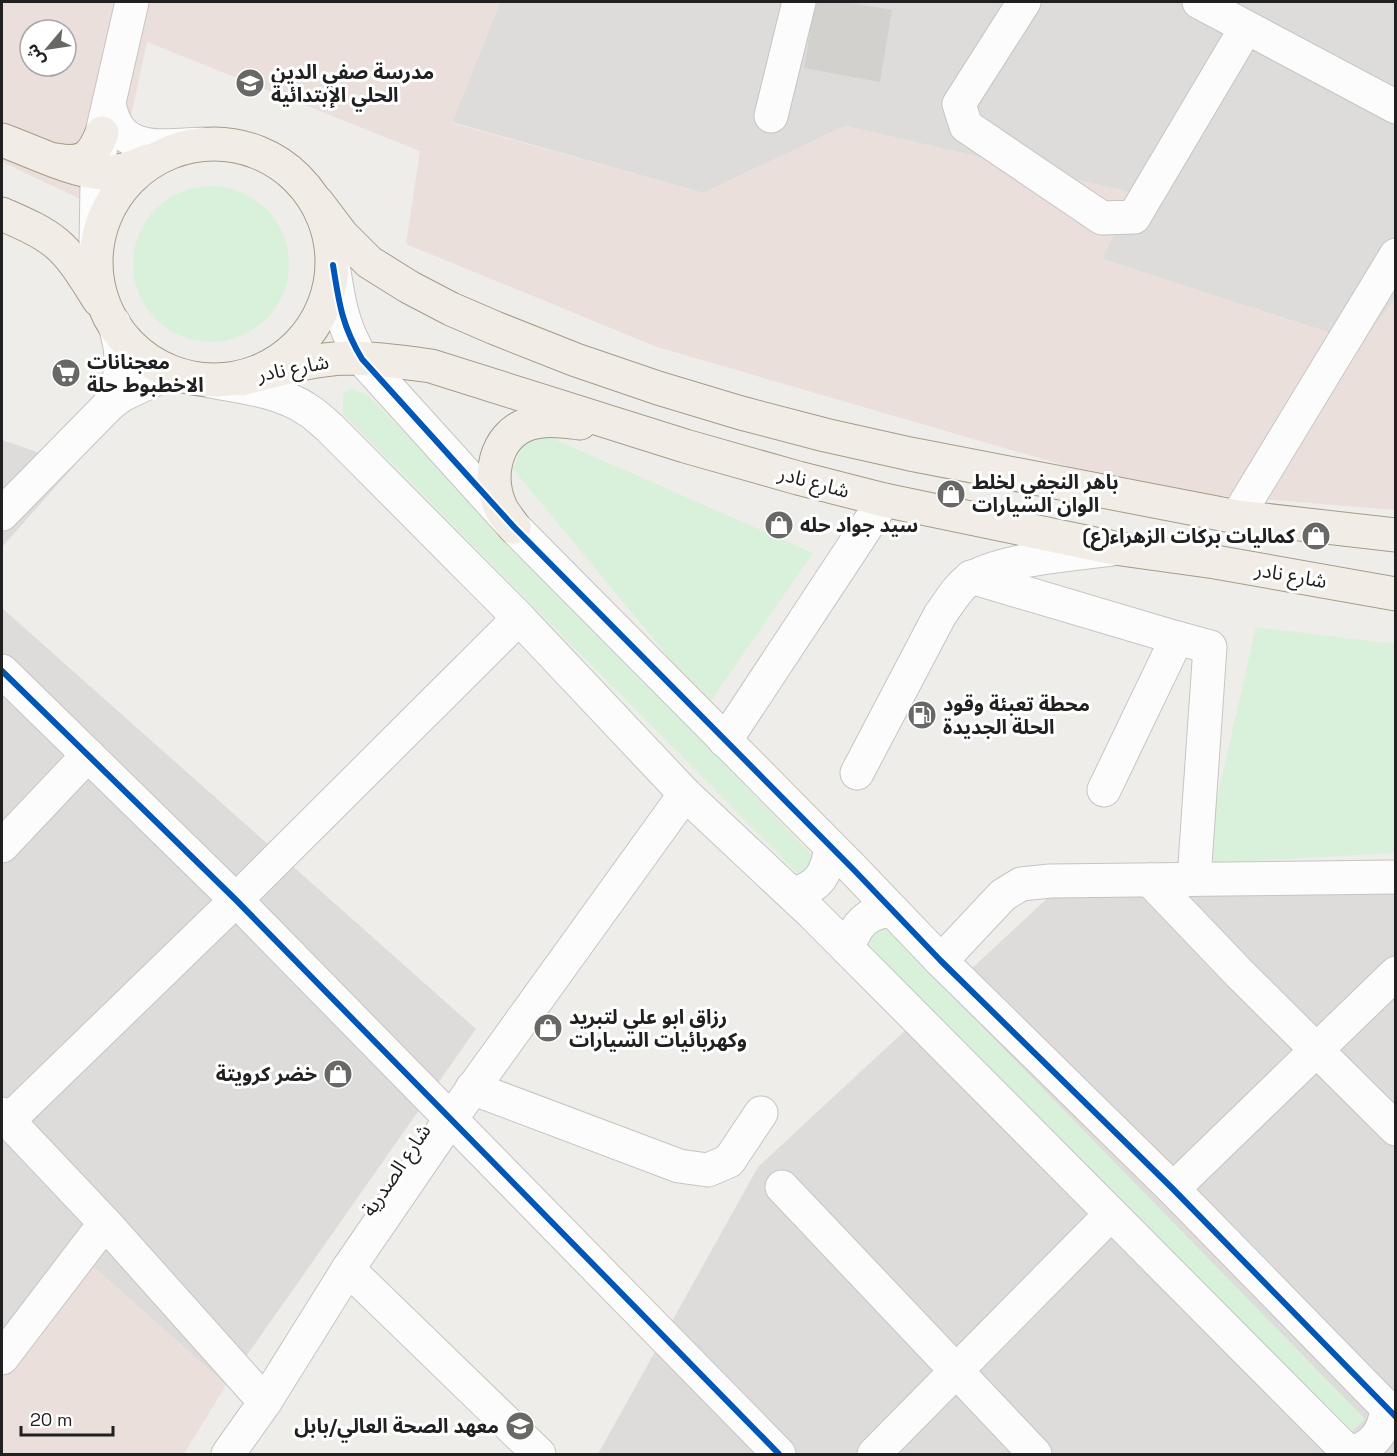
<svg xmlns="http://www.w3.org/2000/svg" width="1397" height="1456" font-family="'Space Grotesk','Noto Sans Arabic',sans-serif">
<rect width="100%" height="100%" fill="#eeede9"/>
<!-- residential -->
<g fill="#dddcda">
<path d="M500 2H1395V300L1361 343 1102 259 1134 193 845 126 703 193 452 122Z"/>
<path d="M2 440 75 465 2 547Z"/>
<path d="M2 608 476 1029 226 1385 77 1252 2 1361Z"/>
<path d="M1395 886V1454H598L758 1167 1052 894Z"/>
</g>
<!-- commercial -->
<g fill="#ebdfdc" fill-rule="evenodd">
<path d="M2 2H500L452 123 703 193 845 126 1134 193 1102 259 1360 343 1395 300V510L1149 490 657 347 406 244 420 151 147 42 110 213 2 162ZM30 30H66V66H30Z"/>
<path d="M77 1252 226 1385 184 1454H2V1361Z"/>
</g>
<!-- park -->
<g fill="#d9f1db">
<circle cx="211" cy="264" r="78"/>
<path d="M351 388 368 395 818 861 798 874 343 414V394Z"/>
<path d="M529 428 813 553 708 705 513 469Z"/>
<path d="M1256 627 1395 644V853L1202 864Z"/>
<path d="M880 922 1365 1419 1342 1442 865 941Z"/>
</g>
<!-- building -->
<path fill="#d2d1ce" d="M815 2H845L892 10 880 82 804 68Z"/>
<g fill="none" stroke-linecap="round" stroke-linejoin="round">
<!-- minor casing -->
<g stroke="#c5c5c3" stroke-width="35">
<g id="minor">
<path d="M1024 2 959 104 966 126 1102 218 1134 217 1246 28"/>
<path d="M1199 2 1396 107"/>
<path d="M109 103C118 155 160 146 202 144"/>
<path d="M771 116 799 2"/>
<path d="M96 246 97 184 102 133 132 2"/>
<path d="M333 265C339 303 342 326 362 359L514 527 854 870 941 961 1173 1189 1396 1417"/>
<path d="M210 381C243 387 280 391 308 410 316 415 323 422 330 428L519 618 685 794 813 914 1350 1454"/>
<path d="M110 404C124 376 124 352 114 323"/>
<path d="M2 514 110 404 122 395 160 377 180 376"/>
<path d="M1237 517 1396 255"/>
<path d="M971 577 1177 638 1104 790"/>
<path d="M1177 638 1210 647 1194 879"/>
<path d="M2 671 236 900 779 1454"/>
<path d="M725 741 884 500"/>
<path d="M857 773 940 615C949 603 959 584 973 577 1010 558 1071 555 1113 549"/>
<path d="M2 846 88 755"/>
<path d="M1150 880 1239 973 1396 1129"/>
<path d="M793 894C820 887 827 873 831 847"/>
<path d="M848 949C855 925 867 912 892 910"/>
<path d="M941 961 1003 895 1021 884 1050 881 1396 877"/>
<path d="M472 1088 679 1166 708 1170 729 1161 761 1113"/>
<path d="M2 1114 105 1223 265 1402"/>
<path d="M8 1121 236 900 519 618"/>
<path d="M782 1187 1035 1454"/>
<path d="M1173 1189 1396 973"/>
<path d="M348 1269 539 1454"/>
<path d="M2 1358 105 1223"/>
<path d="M228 1454 265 1402 348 1269 450 1120 685 794"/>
<path d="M874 1454 1111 1214"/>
<path d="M1349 1454C1373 1447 1384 1433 1387 1409"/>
</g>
</g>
<!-- major casing -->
<g stroke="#a39c87" stroke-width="35">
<g id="major">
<path d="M2 140C30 150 74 172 103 173 118 173 134 167 148 161"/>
<circle cx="214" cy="262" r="118"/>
<path d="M56 160C83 165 92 158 102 133"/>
<path d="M317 202 342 235 369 262 409 287 451 309 495 328 576 360 658 388 741 413 825 435 910 454 1237 517 1396 535"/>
<path d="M2 214C20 222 40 230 56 243 74 258 86 280 99 300"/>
<path d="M242 379C276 370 312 359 347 358 375 358 403 362 431 366L685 446 798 478 884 500 1114 548 1215 562 1396 594"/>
<path d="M514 527C510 521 504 514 501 508 487 478 494 436 528 424 544 418 563 421 580 423"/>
</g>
</g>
<!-- minor -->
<use href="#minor" stroke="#fcfcfc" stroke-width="33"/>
<!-- major -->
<use href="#major" stroke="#f1ede6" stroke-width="33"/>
<!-- cycleway casing -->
<g stroke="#fff" stroke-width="10">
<g id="cycleway">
<path d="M333 265C339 303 342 326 362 359L514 527 854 870 941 961 1173 1189 1396 1417"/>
<path d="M2 671 236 900 779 1454"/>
</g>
</g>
<!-- cycleway -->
<use href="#cycleway" stroke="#0057b8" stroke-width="6"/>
</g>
<!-- icons -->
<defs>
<g id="school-disc" transform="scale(1.5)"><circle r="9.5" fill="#686866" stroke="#fff"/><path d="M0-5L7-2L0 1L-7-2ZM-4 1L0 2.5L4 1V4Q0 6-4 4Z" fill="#fff"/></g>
<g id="supermarket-disc" transform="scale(1.5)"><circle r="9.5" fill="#686866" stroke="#fff"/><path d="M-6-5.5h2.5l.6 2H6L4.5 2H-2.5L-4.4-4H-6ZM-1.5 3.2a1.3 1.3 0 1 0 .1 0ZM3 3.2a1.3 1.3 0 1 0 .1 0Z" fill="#fff"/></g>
<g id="shop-disc" transform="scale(1.5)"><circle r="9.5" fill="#686866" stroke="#fff"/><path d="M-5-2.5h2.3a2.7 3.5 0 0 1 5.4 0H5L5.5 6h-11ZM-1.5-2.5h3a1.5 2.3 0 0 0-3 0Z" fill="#fff"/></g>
<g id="fuel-disc" transform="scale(1.5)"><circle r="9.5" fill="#686866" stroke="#fff"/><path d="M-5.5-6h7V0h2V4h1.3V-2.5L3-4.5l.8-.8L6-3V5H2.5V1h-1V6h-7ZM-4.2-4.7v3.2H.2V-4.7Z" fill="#fff"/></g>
</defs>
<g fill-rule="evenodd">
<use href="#school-disc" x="250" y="83"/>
<use href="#supermarket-disc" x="66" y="373"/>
<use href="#shop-disc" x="951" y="494"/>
<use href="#shop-disc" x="779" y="525"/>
<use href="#shop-disc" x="1316" y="536"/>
<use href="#fuel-disc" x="922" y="715"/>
<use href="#shop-disc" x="548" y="1028"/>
<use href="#shop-disc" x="338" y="1074"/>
<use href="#school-disc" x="520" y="1426"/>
</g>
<g text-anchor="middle" stroke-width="6" stroke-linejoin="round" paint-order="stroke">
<!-- poi labels -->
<g font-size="20" font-weight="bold" fill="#202020" stroke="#fff" text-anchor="start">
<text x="271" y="79">مدرسة صفي الدين<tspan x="271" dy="23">الحلي الإبتدائية</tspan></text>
<text x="87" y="369">معجنانات<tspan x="87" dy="23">الاخطبوط حلة</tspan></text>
<text x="972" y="489">باهر النجفي لخلط<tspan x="972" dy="23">الوان السيارات</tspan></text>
<text x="800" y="532">سيد جواد حله</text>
<text x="1295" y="543" text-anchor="end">كماليات بركات الزهراء(ع)</text>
<text x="943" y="711">محطة تعبئة وقود<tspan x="943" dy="23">الحلة الجديدة</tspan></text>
<text x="569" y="1024">رزاق ابو علي لتبريد<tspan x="569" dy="23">وكهربائيات السيارات</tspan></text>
<text x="317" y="1081" text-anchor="end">خضر كرويتة</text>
<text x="499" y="1433" text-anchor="end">معهد الصحة العالي/بابل</text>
</g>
<!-- street labels -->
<g font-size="20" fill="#202020" stroke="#fff">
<text transform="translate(293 368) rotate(-11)" y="7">شارع نادر</text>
<text transform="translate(814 482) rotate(15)" y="7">شارع نادر</text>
<text transform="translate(1291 575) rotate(10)" y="7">شارع نادر</text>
<text transform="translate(396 1170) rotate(-56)" y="7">شارع الصدرية</text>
</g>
</g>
<!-- border -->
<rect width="1397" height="1456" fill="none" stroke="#202020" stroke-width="6"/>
<!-- north arrow -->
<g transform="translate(48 48) rotate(241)"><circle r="28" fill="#ffffff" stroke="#a6a6a6" stroke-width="1.5"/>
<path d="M0-4.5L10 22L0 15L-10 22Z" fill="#686866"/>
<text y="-9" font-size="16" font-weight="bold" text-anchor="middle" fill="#202020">ش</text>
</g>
<!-- scale -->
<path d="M21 1426v9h92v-9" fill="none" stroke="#202020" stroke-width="3"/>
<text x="30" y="1426" font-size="18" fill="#202020" stroke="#ffffff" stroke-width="4.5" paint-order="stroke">20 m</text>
</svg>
